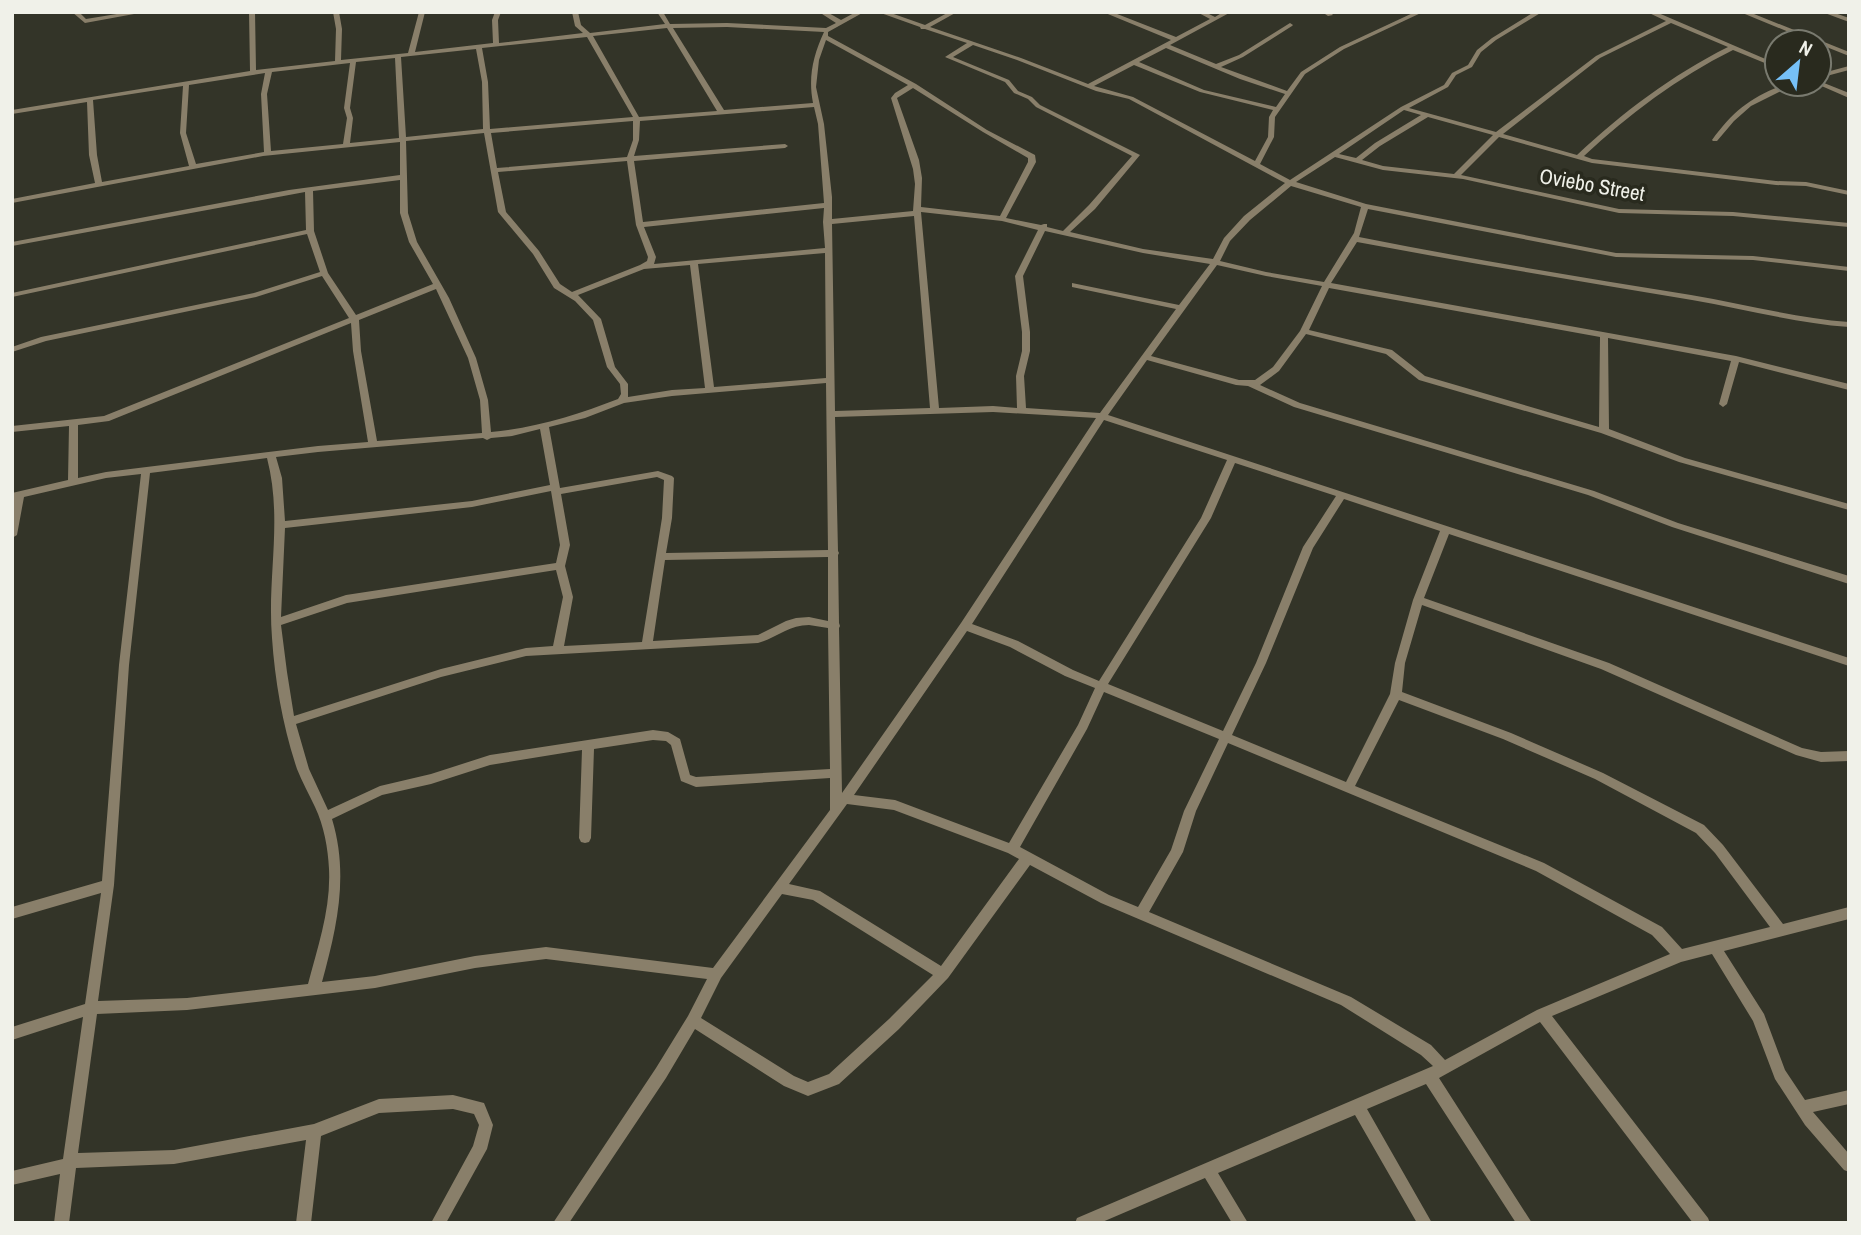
<svg xmlns="http://www.w3.org/2000/svg" width="1861" height="1235" font-family="'Archivo Narrow',sans-serif">
<rect width="100%" height="100%" fill="#333428"/>
<g fill="none" stroke-linecap="round" stroke-linejoin="round">
<!-- street -->
<g fill="#897f6a" fill-rule="evenodd">
<path d="M72 12H79L86 19 129 12H145L85 23Z"/>
<path d="M249 12H255L256 70 335 61 336 29 333 12H339L342 29 341 60 408 53 419 12H425L415 52 493 43 492 20 495 12H501L498 20 499 43 583 33 575 26 572 12H578L581 25 590 33 665 24 657 12H663L670 24 727 23 826 28 836 23 819 12H827L841 20 856 12H864L828 32V36L916 84 987 130 1035 155 1036 162 1006 218 1041 225 1044 224H1047V227L1063 231 1089 205 1132 156 1036 107 1028 99 1014 93 1005 82 945 57 967 43 925 29H921L920 27 878 12H888L925 25 949 12H957L930 27 1021 58 1088 84 1171 40 1103 12H1112L1176 37 1210 19 1197 12H1205L1215 17 1223 12H1231L1170 45 1216 64 1239 55 1290 23 1293 25 1292 26 1243 57 1221 67 1287 91 1301 72 1340 47 1415 12H1423L1344 49 1305 74 1275 117 1274 137 1260 164 1290 180 1401 107 1444 85 1452 73 1468 65 1477 50 1492 38 1534 12H1542L1496 40 1481 52 1472 67 1456 75 1448 87 1409 108 1496 132 1596 56 1666 21 1647 12H1656L1777 64V68L1733 50C1677 78 1629 114 1584 156L1592 159 1776 181 1806 182 1849 191V195L1806 186 1776 185 1592 163 1499 137 1461 175 1619 209 1733 212 1849 223V227L1733 216 1619 213 1463 179 1383 170 1335 157 1296 182 1366 204 1616 253 1753 256 1849 267V271L1753 260 1616 257 1368 209 1359 237C1469 259 1580 277 1691 295 1744 304 1796 318 1849 322V327C1796 323 1744 309 1692 300 1580 281 1468 263 1357 242L1331 283 1736 356 1849 384V390L1739 362 1727 404 1723 407 1719 404 1731 361 1608 338 1609 429 1685 458 1849 504V510L1679 462 1601 433 1419 380 1386 354 1306 334 1279 371 1260 385 1300 403 1594 491 1678 523 1849 576V584L1672 527 1588 495 1294 407 1248 386 1236 385 1147 360 1108 415 1849 658V666L1449 534 1424 598 1609 663 1802 748 1821 752 1849 751V761L1821 762 1796 755 1601 669 1422 605 1405 663 1402 692 1511 733 1603 773 1704 825 1723 845 1783 924 1849 907V919L1724 951 1764 1014 1785 1070 1805 1100 1849 1090V1104L1813 1112 1849 1154V1172L1844 1170 1805 1125 1775 1079 1753 1021 1712 954 1681 962 1552 1016 1708 1218 1710 1223H1693L1540 1022 1439 1078 1532 1223H1516L1426 1084 1367 1109 1432 1223H1417L1355 1115 1218 1173 1248 1223H1232L1205 1178 1100 1223H1075L1077 1218 1433 1066 1421 1055 1341 1005 1101 903 1030 865 948 978 899 1029 839 1084 808 1096 784 1086 695 1029 666 1078 569 1223H553L656 1068 688 1016 707 979 546 959 475 968 375 988 187 1010 97 1014 78 1153 174 1150 314 1124 379 1099 453 1095 484 1103 493 1125 487 1149 446 1223H431L473 1146 479 1125 474 1114 453 1109 379 1113 321 1136 311 1223H296L306 1140 174 1164 76 1168 69 1223H54L60 1174 12 1185V1171L63 1159 83 1017 12 1040V1027L85 1004 101 893 12 919V907L102 881 119 665 141 474 106 478 24 497 17 535 12 538V493L68 480 69 426 12 432V426L104 416 349 318 322 276 256 297 46 341 12 352V347L41 337 254 293 320 272 307 234 12 297V293L306 230 305 192 12 246V242L289 190 400 175V142L263 156 12 203V199L95 183 89 155 87 102 12 114V110L250 71ZM1671 23 1728 47C1672 75 1623 112 1577 155L1503 134 1600 58ZM727 27 824 32C813 56 808 77 813 103L724 110 673 28ZM667 28 717 111 639 117 593 36ZM587 37 633 117 490 129 488 82 482 48ZM826 40 908 85 895 93 891 98 913 169 915 184 913 211 832 219V197L824 124 816 87 819 60ZM973 45 1017 60 1096 91 1129 99 1285 183 1244 216 1224 238 1213 259 1143 249 1070 232 1095 209 1140 155 1040 105 1032 97 1018 91 1009 80 953 57ZM1166 48 1240 79 1285 94 1276 107 1204 90 1139 62ZM476 49 482 82 483 129 406 137 401 57ZM395 58 399 138 350 143 353 118 350 108 356 62ZM350 63 344 108 347 118 343 144 271 151 267 94 272 72ZM1134 65 1200 92 1273 110 1269 117 1268 137 1255 161 1133 97 1094 86ZM265 73 261 94 264 152 196 164 186 133 189 85ZM183 86 180 133 189 166 102 182 97 155 93 100ZM913 88 983 132 1028 158V162L1000 216 921 207 922 178 919 160 897 98ZM814 107 818 124 824 203 643 222 634 161 785 148 788 146 785 144 634 156 639 140 640 121ZM1404 110 1421 115 1375 143 1356 158 1339 154ZM1428 117 1493 135 1454 174 1383 166 1362 160 1380 146ZM633 121V140L627 157 497 168 491 133ZM484 133 498 212 533 254 554 288 575 301 593 320 607 367 620 384 621 394 618 399C577 415 535 428 491 432L488 400 476 358 449 298 417 242 408 213 406 141ZM627 161 636 225 648 257 647 261 640 265 572 292 560 284 539 251 506 212 498 172ZM400 180V213L409 242 433 284 356 315 328 273 314 231 313 191ZM1291 186 1361 207 1354 233 1324 282 1266 272 1220 261 1230 241 1250 220ZM824 208 823 222 825 248 654 264 656 257 644 227ZM921 212 1002 221 1038 230 1015 276 1022 332V351L1016 376 1017 408 993 406 939 408ZM914 216 930 408 835 411 832 224ZM1045 231 1143 253 1210 264 1179 305 1072 283V287L1176 309 1100 413 1026 408 1024 376 1030 351V332L1023 276ZM825 253 826 378 714 387 698 264ZM690 265 705 388 672 390 628 397V384L615 367 601 319 578 295 644 269ZM1217 265 1266 276 1322 286 1300 331 1273 367 1255 380H1239L1151 356ZM1329 288 1600 337 1599 427 1425 376 1392 350 1309 330ZM436 289 468 358 480 400 482 433 377 441 361 351 359 320ZM351 323 353 351 368 442 318 446 106 472 78 478V425L109 421ZM826 383 828 550 666 553 672 518 674 478 672 476 658 471 560 488 549 427 585 418 624 403 672 396ZM993 412 1096 418 961 623 842 793 839 628 840 626 839 623 838 555 839 553 838 551 835 417ZM1104 420 1227 460 1201 518 1099 681 1073 670 1018 641 972 624ZM540 429 550 485 472 501 285 521 282 478 276 457 318 452 483 438 487 440 491 438 512 436ZM267 458C283 520 267 576 272 638 275 682 283 727 297 769 302 782 309 794 315 807 324 826 328 848 329 869 331 908 318 946 308 984L187 998 98 1001 114 885 129 665 150 473ZM1235 463 1336 496 1303 547 1256 663 1223 731 1108 684 1211 518ZM657 477 664 480 662 518 642 642 564 646 573 597 565 566 570 545 561 494ZM551 491 560 545 556 563 346 595 281 617 285 528 472 507ZM1344 499 1440 531 1413 600 1395 663 1390 694 1346 782 1232 735 1266 663 1313 548ZM828 557V621L809 617 796 618 786 621 758 635 653 641 665 560ZM556 570 563 597 553 646 526 648 441 669 294 716 287 672 281 625 347 603ZM809 625 828 628 830 769 696 777 690 775 680 739 668 732 653 730 490 755 431 774 380 786 328 810 309 769 296 724 441 677 526 656 758 643C776 638 789 625 809 625ZM967 631 1010 647 1065 676 1095 688 1078 725 1009 843 895 800 854 795ZM1104 692 1219 739 1184 811 1171 850 1138 907 1109 895 1020 847 1087 729ZM1399 700 1503 739 1595 779 1696 833 1715 853 1770 927 1682 949 1662 927 1544 863 1355 786ZM653 740 666 741 671 745 681 781 696 787 830 778V810L713 968 546 947 475 956 375 976 322 982C337 927 349 875 332 819L382 795 431 784 490 765 582 750 579 838 581 842 585 843 589 842 591 838 594 749ZM1228 743 1536 871 1652 935 1670 954 1537 1010 1445 1060 1431 1045 1351 997 1149 912 1183 852 1196 811ZM847 804 894 810 1008 853 1019 859 941 966 820 891 789 884ZM782 894 813 900 933 975 889 1019 829 1074 808 1082 794 1076 701 1018 721 978Z"/>
<path d="M1322 12H1330L1333 15 1328 16Z"/>
<path d="M1740 12H1749L1849 52V56L1819 44V42H1813Z"/>
<path d="M1822 12H1832L1849 18V22Z"/>
<path d="M1849 66V70L1819 78V74Z"/>
<path d="M1819 81 1849 93V98L1817 84H1819Z"/>
<path d="M1786 84H1795L1751 106 1734 121 1717 141H1713L1712 140C1733 111 1752 96 1786 84Z"/>
</g>
</g>
<g text-anchor="middle" stroke-width="7" stroke-linejoin="round" paint-order="stroke">
<!-- far-street labels -->
<g font-size="21" fill="#f0f1e9" stroke="#292a1e">
<text transform="translate(1592 185) rotate(10)" y="7">Oviebo Street</text>
</g>
</g>
<!-- border -->
<rect width="1861" height="1235" fill="none" stroke="#f0f1e9" stroke-width="28"/>
<!-- north arrow -->
<g transform="translate(1798 63) rotate(28)"><circle r="33" fill="#292a1e" stroke="#797a6f" stroke-width="2"/>
<path d="M0-5L12 26L0 18L-12 26Z" fill="#76c0f7"/>
<text y="-10" font-size="19" font-weight="bold" text-anchor="middle" fill="#f0f1e9">N</text>
</g>
</svg>
